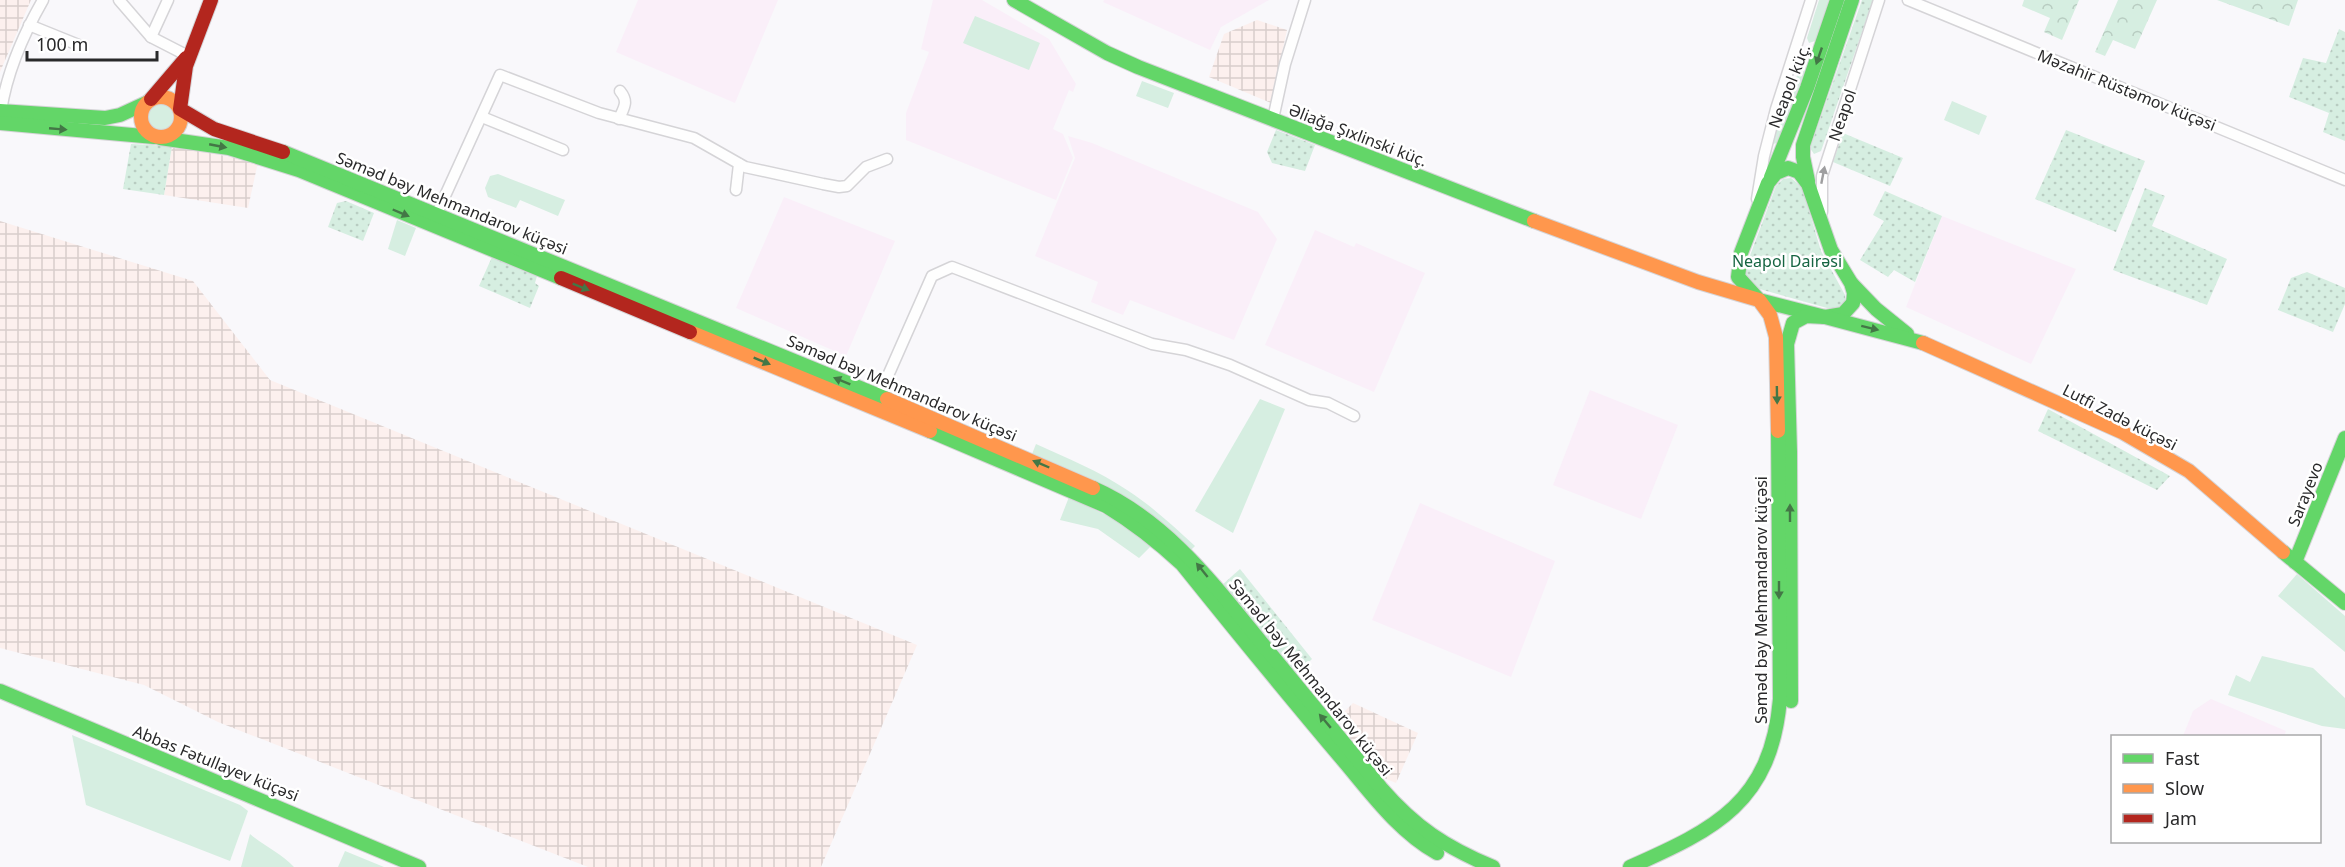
<svg xmlns="http://www.w3.org/2000/svg" width="2345" height="867" font-family="'Noto Sans',sans-serif">
<defs>
<pattern id="industrial-grid" width="8" height="8" patternUnits="userSpaceOnUse" patternTransform="scale(1.5)"><rect width="8" height="8" fill="#fcf0ee"/><path d="M0 4h8M4 0v8" fill="none" stroke="#d8cecc"/></pattern>
<pattern id="forest-crowns" width="20" height="18" patternUnits="userSpaceOnUse" patternTransform="scale(1.5)"><rect width="20" height="18" fill="#d6eee1"/><path d="M2 6a3 3 0 1 1 6 0M12 15a3 3 0 1 1 6 0" fill="none" stroke="#b8ccc1"/></pattern>
<pattern id="park-dots" width="8" height="8" patternUnits="userSpaceOnUse" patternTransform="scale(1.5)"><rect width="8" height="8" fill="#d6eee1"/><path d="M2 2h.1M6 6h.1" fill="none" stroke="#b8ccc1" stroke-width="1.8" stroke-linecap="round"/></pattern>
</defs>
<rect width="100%" height="100%" fill="#f9f8fb"/>
<!-- industrial -->
<g fill="url(#industrial-grid)">
<path d="M0 0H31L0 72Z"/>
<path d="M1257 20 1287 30 1271 103 1209 77 1224 34Z"/>
<path d="M172 146 258 162 248 208 164 195Z"/>
<path d="M0 221 193 281 270 380 917 645 821 867H588L218 722 144 685 0 648Z"/>
<path d="M1353 703 1418 733 1396 783 1379 776 1343 729 1352 721 1344 712Z"/>
</g>
<!-- education -->
<g fill="#faeff9">
<path d="M638 0H778L735 103 616 52Z"/>
<path d="M933 0H982L1049 39 1076 84 1073 92 1069 90 1053 129 1063 134 1073 158 1056 200 906 140V113L929 52 921 49Z"/>
<path d="M1104 0H1269L1221 27 1210 50 1103 2Z"/>
<path d="M1068 136 1092 143 1258 212 1277 239 1234 340 1130 300 1123 315 1091 302 1098 282 1035 256 1075 158Z"/>
<path d="M784 197 895 241 846 356 736 308Z"/>
<path d="M1942 216 2076 269 2031 364 1906 307Z"/>
<path d="M1315 230 1354 247 1356 243 1425 273 1374 392 1265 345Z"/>
<path d="M1590 390 1678 425 1641 519 1553 485Z"/>
<path d="M1420 503 1555 561 1511 677 1372 620Z"/>
<path d="M2211 699 2286 731 2284 736H2183L2193 711Z"/>
</g>
<!-- green -->
<g fill="#d6eee1">
<path d="M1819 0H1829L1815 41 1809 43 1807 38Z"/>
<path d="M975 16 1040 43 1029 70 963 43Z"/>
<path d="M1800 68 1804 69V73L1777 143 1773 144 1771 141Z"/>
<path d="M1142 81 1174 93 1168 108 1136 96Z"/>
<path d="M1952 101 1987 116 1979 135 1944 120Z"/>
<circle cx="160" cy="117" r="13"/>
<path d="M498 174 565 200 558 216 520 200 516 208 488 197 485 188 490 176Z"/>
<path d="M397 220 416 228 405 256 388 249Z"/>
<path d="M1260 399 1285 409 1233 533 1195 511Z"/>
<path d="M1036 444C1067 458 1099 471 1127 490 1152 506 1173 526 1195 546L1191 550 1159 521 1133 501 1032 454Z"/>
<path d="M1069 497 1122 523 1151 546 1139 558 1098 529 1060 520Z"/>
<path d="M2297 574 2345 616V652L2278 596Z"/>
<path d="M2262 656 2313 668 2345 698V729L2322 726 2228 695 2236 675 2250 682Z"/>
<path d="M72 735 240 805 248 811 230 861 86 805Z"/>
<path d="M250 834C264 846 282 854 294 867H241Z"/>
<path d="M345 851 384 867H338Z"/>
</g>
<!-- forest -->
<g fill="url(#forest-crowns)">
<path d="M2024 0H2079L2062 40 2044 32 2050 18 2022 6Z"/>
<path d="M2118 0H2157L2135 49 2113 40 2105 56 2095 52Z"/>
<path d="M2217 0H2298L2289 26Z"/>
</g>
<!-- park -->
<g fill="url(#park-dots)">
<path d="M1862 0H1873L1821 151 1814 154 1810 148Z"/>
<path d="M2339 29 2345 32V141L2323 132 2329 113 2289 97 2303 58 2326 63Z"/>
<path d="M1276 130 1315 145 1305 171 1272 163 1267 152Z"/>
<path d="M2066 130 2145 161 2116 232 2035 199Z"/>
<path d="M1843 133 1903 158 1890 186 1833 162Z"/>
<path d="M131 144 172 146 164 195 123 189Z"/>
<path d="M1791 178 1802 187 1821 251 1845 295V302L1838 308H1827L1756 288 1747 283 1745 269 1776 186 1783 179Z"/>
<path d="M2145 188 2165 196 2152 226 2227 259 2207 305 2113 270Z"/>
<path d="M1885 191 1942 216 1915 282 1894 270 1888 277 1860 260 1884 221 1873 215Z"/>
<path d="M346 201 374 213 363 241 328 227 337 203Z"/>
<path d="M492 257 537 276 535 283 539 286 530 308 479 286Z"/>
<path d="M2307 272 2345 288V304L2333 332 2278 310 2291 278Z"/>
<path d="M2048 409 2170 476 2157 490 2038 431Z"/>
<path d="M1240 569 1312 659 1295 675 1222 585Z"/>
</g>
<g fill="none" stroke-linecap="round" stroke-linejoin="round">
<!-- street casing -->
<g stroke="#d5d4d7" stroke-width="13">
<g id="street">
<path d="M119 0 151 37 188 56"/>
<path d="M1908 0 2345 180"/>
<path d="M29 25 81 46"/>
<path d="M151 37 168 0"/>
<path d="M1 111C7 71 23 35 43 0"/>
<path d="M482 117 563 150"/>
<path d="M619 119C624 107 629 102 620 91"/>
<path d="M1273 119 1285 64 1305 0"/>
<path d="M736 190 739 164"/>
<path d="M1757 199 1764 156 1776 109 1811 0"/>
<path d="M1822 212V176L1879 0"/>
<path d="M434 220 500 75 599 113 694 138 745 167 823 184 839 187 847 186 866 167 887 159"/>
<path d="M879 396 932 276 952 267 1152 344 1186 350 1230 365 1309 400 1328 403 1354 416"/>
</g>
</g>
<!-- fast casing -->
<g stroke="#d5d4d7" stroke-width="16">
<g id="fast">
<path d="M1014 0 1107 53 1138 67 1534 221"/>
<path d="M0 111 105 118 120 115 146 103"/>
<path d="M0 123 154 137"/>
<path d="M160 138 229 148 299 170 561 278"/>
<path d="M283 152 887 399"/>
<path d="M1788 168 1799 172 1808 184 1831 250 1851 283 1854 293 1853 303 1843 314 1825 317 1759 300 1738 277 1741 253 1768 183 1776 173Z"/>
<path d="M1771 177 1807 88 1837 0"/>
<path d="M1808 181 1803 157V145L1852 0"/>
<path d="M1852 284 1876 309 1907 334"/>
<path d="M930 431 1106 506C1134 523 1158 542 1182 564 1235 630 1288 695 1343 760 1371 793 1398 831 1437 853"/>
<path d="M1093 488C1168 521 1215 586 1265 647 1304 694 1342 741 1381 788 1415 827 1445 847 1493 867"/>
<path d="M2283 552 2345 603"/>
<path d="M2295 562 2345 438"/>
<path d="M0 691 419 867"/>
<path d="M1791 701 1790 452 1787 344 1793 323 1806 316 1825 317 1923 343"/>
<path d="M1630 867C1716 829 1771 802 1780 699L1778 431"/>
</g>
</g>
<!-- slow casing -->
<g stroke="#d5d4d7" stroke-width="16">
<g id="slow">
<circle cx="161" cy="117" r="20"/>
<path d="M1534 221 1698 282 1759 300 1770 315 1776 337 1778 431"/>
<path d="M690 332 930 431"/>
<path d="M1923 343 2122 432 2189 471 2283 552"/>
<path d="M887 399 1093 488"/>
</g>
</g>
<!-- jam casing -->
<g stroke="#d5d4d7" stroke-width="16">
<g id="jam">
<path d="M211 0 186 66 180 109 214 129 283 152"/>
<path d="M151 99 186 58"/>
<path d="M561 278 690 332"/>
</g>
</g>
<!-- street -->
<use href="#street" stroke="#fefefe" stroke-width="10"/>
<!-- fast -->
<use href="#fast" stroke="#63d668" stroke-width="14"/>
<!-- slow -->
<use href="#slow" stroke="#ff974d" stroke-width="14"/>
<!-- jam -->
<use href="#jam" stroke="#b3261e" stroke-width="14"/>
</g>
<!-- one-way arrows -->
<defs><path id="oneway-solid" d="M-6-.8H1V-3.2L6.5 0L1 3.2V.8H-6Z" transform="scale(1.5)"/></defs>
<g fill="#437746">
<use href="#oneway-solid" transform="translate(1819 56) rotate(109)"/>
<use href="#oneway-solid" transform="translate(58 129) rotate(5)"/>
<use href="#oneway-solid" transform="translate(218 146) rotate(11)"/>
<use href="#oneway-solid" transform="translate(401 213) rotate(23)"/>
<use href="#oneway-solid" transform="translate(581 287) rotate(22)"/>
<use href="#oneway-solid" transform="translate(1870 328) rotate(14)"/>
<use href="#oneway-solid" transform="translate(762 361) rotate(22)"/>
<use href="#oneway-solid" transform="translate(842 381) rotate(-158)"/>
<use href="#oneway-solid" transform="translate(1777 395) rotate(89)"/>
<use href="#oneway-solid" transform="translate(1041 464) rotate(-157)"/>
<use href="#oneway-solid" transform="translate(1790 513) rotate(-90)"/>
<use href="#oneway-solid" transform="translate(1202 570) rotate(-129)"/>
<use href="#oneway-solid" transform="translate(1779 590) rotate(90)"/>
<use href="#oneway-solid" transform="translate(1325 721) rotate(-130)"/>
</g>
<use fill="#9e9e9f" href="#oneway-solid" transform="translate(1823 175) rotate(-79)"/>
<g text-anchor="middle" stroke-width="5" stroke-linejoin="round" paint-order="stroke">
<!-- street labels -->
<g font-size="16" fill="#29292a" stroke="#fff">
<text transform="translate(1789 86) rotate(-69)" y="6">Neapol küç.</text>
<text transform="translate(2127 90) rotate(22)" y="6">Məzahir Rüstəmov küçəsi</text>
<text transform="translate(1842 115) rotate(-71)" y="6">Neapol</text>
<text transform="translate(1358 135) rotate(21)" y="6">Əliağa Şıxlinski küç.</text>
<text transform="translate(452 203) rotate(22)" y="6">Səməd bəy Mehmandarov küçəsi</text>
<text transform="translate(902 388) rotate(23)" y="6">Səməd bəy Mehmandarov küçəsi</text>
<text transform="translate(2120 417) rotate(27)" y="6">Lutfi Zadə küçəsi</text>
<text transform="translate(2305 494) rotate(-68)" y="6">Sarayevo</text>
<text transform="translate(1761 600) rotate(-90)" y="6">Səməd bəy Mehmandarov küçəsi</text>
<text transform="translate(1311 677) rotate(51)" y="6">Səməd bəy Mehmandarov küçəsi</text>
<text transform="translate(216 763) rotate(22)" y="6">Abbas Fətullayev küçəsi</text>
</g>
<!-- park labels -->
<g font-size="16" fill="#166542" stroke="#fff">
<text x="1787" y="267">Neapol Dairəsi</text>
</g>
</g>
<!-- legend -->
<rect x="2111" y="735" width="210" height="108" fill="#ffffff" stroke="#a9a9aa" stroke-width="1.5"/>
<rect x="2123" y="754" width="30" height="9" fill="#63d668" stroke="#a9a9aa" stroke-width="1.5"/>
<text x="2165" y="765" font-size="18" fill="#29292a">Fast</text>
<rect x="2123" y="784" width="30" height="9" fill="#ff974d" stroke="#a9a9aa" stroke-width="1.5"/>
<text x="2165" y="795" font-size="18" fill="#29292a">Slow</text>
<rect x="2123" y="814" width="30" height="9" fill="#b3261e" stroke="#a9a9aa" stroke-width="1.5"/>
<text x="2165" y="825" font-size="18" fill="#29292a">Jam</text>
<!-- scale -->
<path d="M27 51v9h130v-9" fill="none" stroke="#29292a" stroke-width="3"/>
<text x="36" y="51" font-size="18" fill="#29292a" stroke="#ffffff" stroke-width="4.5" paint-order="stroke">100 m</text>
</svg>
